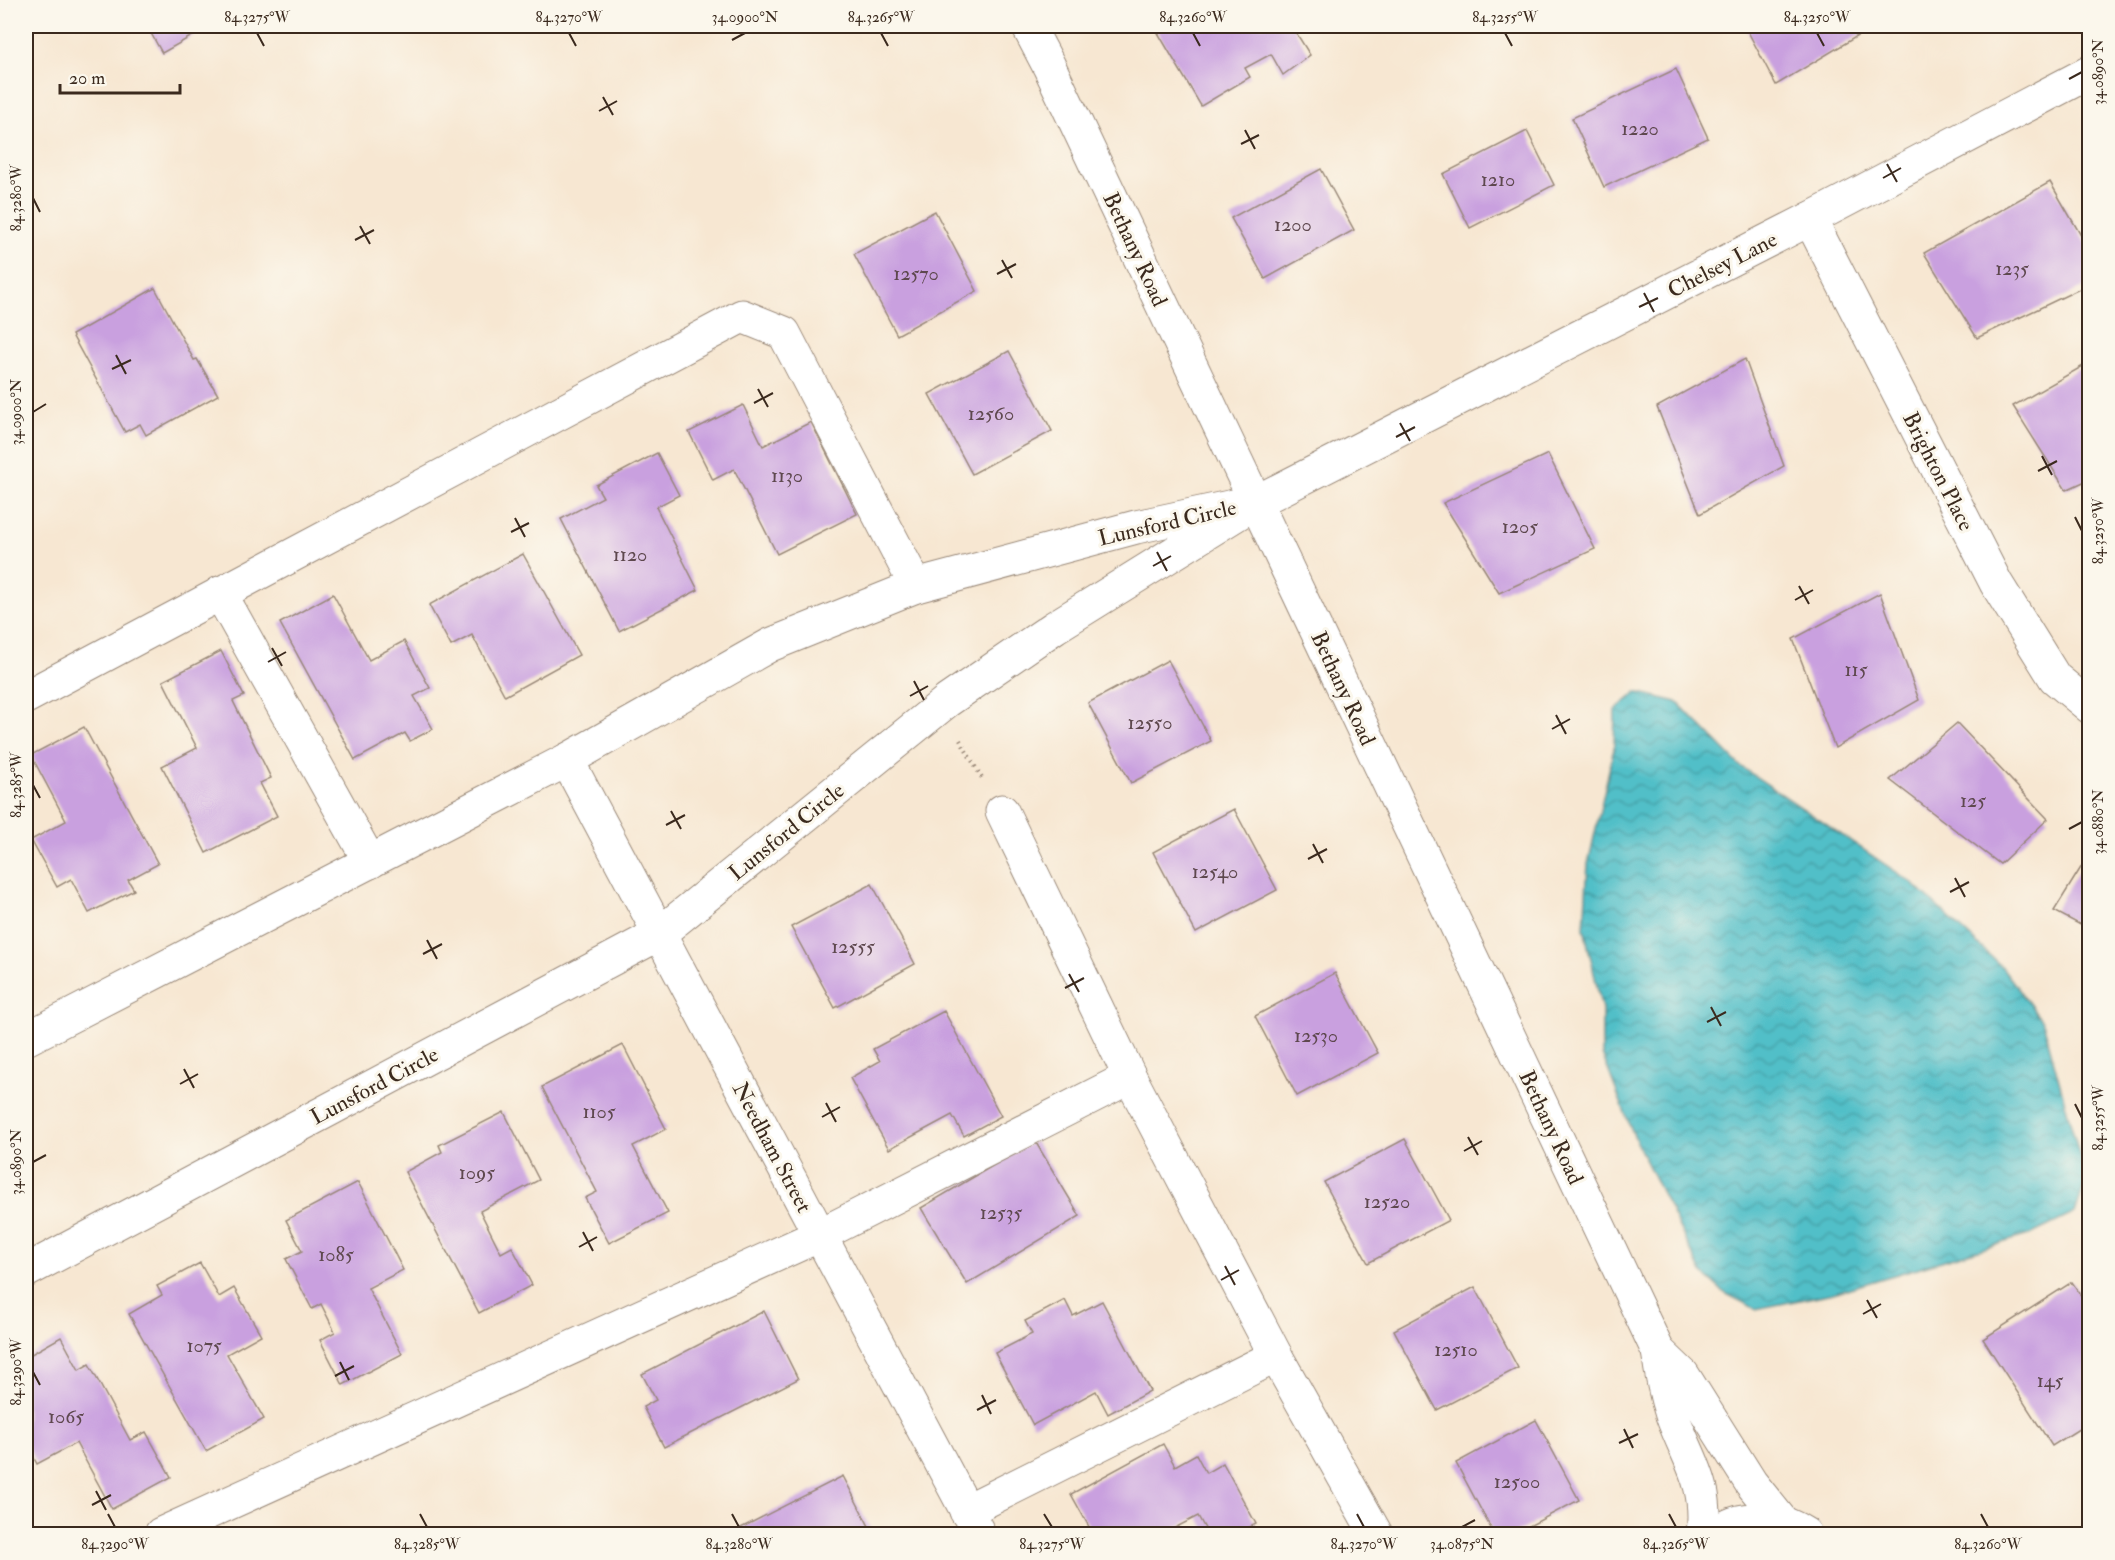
<svg xmlns="http://www.w3.org/2000/svg" width="2115" height="1560" font-family="'IM FELL Double Pica',serif">
<defs>
<pattern id="water-waves" width="16" height="10" patternUnits="userSpaceOnUse" patternTransform="scale(1.5)"><rect width="16" height="10" fill="#51bfc8"/><path d="M0 5q4-4 8 0t8 0" fill="none" stroke="#449ba2"/></pattern>
</defs>
<rect width="100%" height="100%" fill="#fbf7ec"/>
<filter id="ink" filterUnits="userSpaceOnUse"><feTurbulence type="fractalNoise" baseFrequency=".0167" numOctaves="2"/><feDisplacementMap in="SourceGraphic" scale="12" xChannelSelector="R" yChannelSelector="G"/><feConvolveMatrix kernelMatrix="1 2 1 2 8 2 1 2 1" color-interpolation-filters="sRGB"/></filter>
<filter id="wash" filterUnits="userSpaceOnUse"><feTurbulence type="fractalNoise" baseFrequency=".008" numOctaves="4" result="noise"/><feDisplacementMap in="SourceGraphic" scale="24" xChannelSelector="R" yChannelSelector="G"/><feGaussianBlur stdDeviation="1.35" result="paint"/><feColorMatrix in="noise" values="0 0 0 0 0 0 0 0 0 0 0 0 0 0 0 0 0 1.4 0 .05"/><feComposite in="paint" operator="in"/></filter>
<g filter="url(#wash)">
<rect width="100%" height="100%" fill="#f7e7d2"/>
<!-- water -->
<path fill="url(#water-waves)" stroke="#467473" stroke-width="1.5" d="M1636 692 1677 702 1740 766 1911 882 2002 967 2043 1022 2086 1180 2075 1213 2032 1234 1833 1293 1756 1309 1725 1293 1702 1273 1636 1141 1602 1054V1009L1584 928 1588 864 1614 748 1615 711Z"/>
<g id="blocks">
<!-- building -->
<g fill="#c9a0df">
<path d="M147 26H210L162 53Z"/>
<path d="M1154 26H1292L1310 55 1283 75 1271 54 1245 68 1250 77 1201 106Z"/>
<path d="M1745 26H1874L1776 85Z"/>
<path d="M1676 69 1708 138 1604 187 1572 118Z"/>
<path d="M1527 131 1554 185 1470 228 1443 174Z"/>
<path d="M1321 169 1354 230 1265 279 1231 218Z"/>
<path d="M2050 182 2090 251V284L1977 338 1924 253Z"/>
<path d="M935 211 977 291 897 335 854 254Z"/>
<path d="M155 288 194 360 197 359 218 395 146 435 140 424 125 432 72 335Z"/>
<path d="M1009 351 1052 431 972 474 929 394Z"/>
<path d="M1745 359 1784 466 1700 514 1657 407Z"/>
<path d="M2090 362V479L2066 490 2013 406Z"/>
<path d="M743 405 763 446 811 422 857 514 777 554 734 469 713 480 689 432Z"/>
<path d="M657 453 679 495 656 507 698 590 619 631 561 519 603 497 596 485Z"/>
<path d="M1548 454 1595 549 1499 593 1443 503Z"/>
<path d="M523 554 579 655 505 696 472 635 451 646 429 605Z"/>
<path d="M1880 593 1919 700 1835 748 1793 639Z"/>
<path d="M333 594 369 660 404 641 430 688 414 696 433 729 410 741 405 733 355 760 280 623Z"/>
<path d="M221 651 244 696 233 701 271 778 260 783 277 816 206 853 162 766 197 748 163 681Z"/>
<path d="M1168 660 1211 741 1131 783 1088 703Z"/>
<path d="M1957 723 2048 819 2000 864 1890 780Z"/>
<path d="M84 727 158 864 128 880 134 890 89 913 71 879 57 887 31 840 66 821 31 755Z"/>
<path d="M1234 809 1277 890 1196 933 1153 852Z"/>
<path d="M2090 853V930L2054 911Z"/>
<path d="M872 884 915 964 835 1008 791 927Z"/>
<path d="M1335 973 1378 1053 1297 1096 1255 1016Z"/>
<path d="M944 1011 1001 1116 964 1136 952 1115 889 1149 850 1078 880 1061 873 1049Z"/>
<path d="M623 1045 666 1129 633 1146 668 1213 609 1243 585 1198 597 1192 542 1087Z"/>
<path d="M504 1112 539 1180 480 1211 501 1253 512 1247 532 1285 479 1313 405 1172 442 1152 439 1145Z"/>
<path d="M1405 1139 1449 1220 1368 1263 1324 1182Z"/>
<path d="M1035 1141 1080 1216 967 1284 921 1208Z"/>
<path d="M358 1182 403 1270 368 1288 402 1354 343 1385 320 1340 335 1332 321 1304 312 1309 286 1259 302 1251 286 1220Z"/>
<path d="M200 1263 219 1297 234 1288 261 1335 227 1354 264 1419 206 1451 129 1314 162 1295 157 1286Z"/>
<path d="M2072 1282 2090 1309V1422L2052 1446 1983 1339Z"/>
<path d="M1475 1287 1518 1368 1437 1410 1394 1330Z"/>
<path d="M1065 1300 1073 1316 1102 1301 1150 1391 1108 1414 1096 1391 1033 1425 995 1353 1032 1334 1025 1321Z"/>
<path d="M764 1311 798 1379 664 1447 643 1407 656 1400 642 1374Z"/>
<path d="M61 1337 79 1370 89 1364 130 1440 146 1432 171 1477 112 1509 76 1443 37 1464 26 1443V1357Z"/>
<path d="M1536 1420 1579 1500 1514 1534H1494L1456 1463Z"/>
<path d="M1163 1444 1175 1466 1196 1454 1206 1473 1223 1463 1256 1524 1236 1534H1208L1198 1516 1163 1534H1093L1071 1494Z"/>
<path d="M843 1476 873 1534H729Z"/>
</g>
</g>
</g>
<g filter="url(#ink)">
<use href="#blocks" fill-opacity="0" stroke="#998878" stroke-width="1.5"/>
<g fill="none" stroke-linecap="round" stroke-linejoin="round">
<!-- minor casing -->
<g stroke="#998878" stroke-width="35">
<g id="minor">
<path d="M1028 26 1049 66 1658 1351C1661 1373 1665 1394 1672 1415 1688 1460 1709 1482 1703 1534"/>
<path d="M1810 219 1996 583 2055 678 2090 707"/>
<path d="M220 593 370 862"/>
<path d="M26 697 742 316 784 333 916 586"/>
<path d="M567 760 979 1534"/>
<path d="M1002 811 1130 1077 1276 1356 1376 1534"/>
<path d="M26 1039 567 760 770 645 916 586 1136 527 1234 506"/>
<path d="M26 1271 659 934 947 701 1055 627 1256 502 1810 219 2090 72"/>
<path d="M1658 1351 1683 1375 1751 1483 1784 1524"/>
<path d="M966 1511 1276 1356"/>
<path d="M161 1534 820 1235 1130 1077"/>
<path d="M1716 1534C1741 1513 1779 1517 1805 1534"/>
</g>
</g>
<!-- path -->
<path stroke="#998878" stroke-width="4" stroke-dasharray="1.5 4.5" stroke-linecap="butt" d="M960 740 983 780"/>
<!-- minor -->
<use href="#minor" stroke="#fff" stroke-width="33"/>
</g>
</g>
<!-- ticks -->
<path fill="none" stroke="#3b2a1e" stroke-width="2" d="M257 33 264 46M569 33 576 46M881 33 888 46M1193 33 1200 46M1505 33 1512 46M1817 33 1824 46M732 40 745 33M2069 79 2082 72M603 97 613 115M599 111 617 101M1245 130 1255 149M1241 144 1259 135M1887 164 1897 182M1883 178 1901 168M33 198 40 212M360 226 370 244M355 240 374 230M1002 260 1012 278M997 274 1016 264M1644 293 1654 312M1639 307 1658 298M116 355 126 374M112 369 131 360M758 389 768 407M754 403 773 393M33 412 46 404M1400 423 1410 441M1396 437 1415 427M2042 456 2052 475M2038 471 2057 461M2075 517 2082 531M515 518 525 537M511 532 529 523M1157 552 1167 571M1153 566 1171 556M1799 586 1809 604M1795 600 1813 590M272 648 282 666M268 662 286 652M914 681 924 700M910 696 928 686M1556 715 1566 734M1552 729 1570 719M33 785 40 798M671 811 681 829M666 825 685 815M2069 829 2082 822M1313 844 1323 863M1308 859 1327 849M1955 878 1965 897M1950 892 1969 882M427 940 437 959M423 954 442 944M1069 974 1079 992M1065 988 1084 978M1711 1007 1721 1026M1707 1022 1726 1012M184 1069 194 1088M180 1084 198 1074M826 1103 836 1122M2075 1104 2082 1118M822 1117 840 1107M1468 1137 1478 1155M1464 1151 1482 1141M33 1162 46 1155M583 1232 593 1251M579 1247 597 1237M1225 1266 1235 1285M1221 1280 1239 1270M1867 1300 1877 1318M1863 1314 1881 1304M340 1362 349 1380M33 1372 40 1385M335 1376 354 1366M982 1395 991 1414M977 1410 996 1400M1624 1429 1633 1448M1619 1443 1638 1434M96 1491 106 1510M92 1505 111 1495M108 1514 115 1527M420 1514 427 1527M732 1514 739 1527M1044 1514 1052 1527M1357 1514 1364 1527M1669 1514 1676 1527M1981 1514 1988 1527M1462 1527 1475 1520"/>
<g text-anchor="middle" stroke-width="6" stroke-linejoin="round" paint-order="stroke">
<!-- number labels -->
<g font-size="20" fill="#5e484e">
<text x="1640" y="135">1220</text>
<text x="1498" y="186">1210</text>
<text x="1293" y="231">1200</text>
<text x="2012" y="275">1235</text>
<text x="916" y="280">12570</text>
<text x="991" y="420">12560</text>
<text x="787" y="482">1130</text>
<text x="1520" y="533">1205</text>
<text x="630" y="561">1120</text>
<text x="1856" y="676">115</text>
<text x="1150" y="729">12550</text>
<text x="1973" y="807">125</text>
<text x="1215" y="878">12540</text>
<text x="853" y="953">12555</text>
<text x="1316" y="1042">12530</text>
<text x="599" y="1118">1105</text>
<text x="477" y="1179">1095</text>
<text x="1387" y="1208">12520</text>
<text x="1001" y="1219">12535</text>
<text x="336" y="1261">1085</text>
<text x="204" y="1352">1075</text>
<text x="1456" y="1356">12510</text>
<text x="2050" y="1387">145</text>
<text x="66" y="1423">1065</text>
<text x="1517" y="1488">12500</text>
</g>
<!-- street labels -->
<g font-size="22" fill="#3b2a1e" stroke="#fbf7ec">
<text transform="translate(1136 249) rotate(65)" y="8">Bethany Road</text>
<text transform="translate(1722 264) rotate(-27)" y="8">Chelsey Lane</text>
<text transform="translate(1939 471) rotate(63)" y="8">Brighton Place</text>
<text transform="translate(1167 522) rotate(-13)" y="8">Lunsford Circle</text>
<text transform="translate(1344 688) rotate(65)" y="8">Bethany Road</text>
<text transform="translate(786 831) rotate(-39)" y="8">Lunsford Circle</text>
<text transform="translate(374 1085) rotate(-28)" y="8">Lunsford Circle</text>
<text transform="translate(1552 1127) rotate(65)" y="8">Bethany Road</text>
<text transform="translate(773 1147) rotate(62)" y="8">Needham Street</text>
</g>
</g>
<!-- margin -->
<rect width="2115" height="1560" fill="none" stroke="#fbf7ec" stroke-width="66"/>
<!-- scale -->
<path d="M60 84v9h120v-9" fill="none" stroke="#3b2a1e" stroke-width="3"/>
<text x="69" y="84" font-size="18" fill="#3b2a1e" stroke="#fbf7ec" stroke-width="4.5" paint-order="stroke">20 m</text>
<rect x="33" y="33" width="2049" height="1494" fill="none" stroke="#3b2a1e" stroke-width="2"/>
<g font-size="15" text-anchor="middle" fill="#3b2a1e">
<text x="257" y="22">84.3275°W</text>
<text x="569" y="22">84.3270°W</text>
<text x="745" y="22">34.0900°N</text>
<text x="881" y="22">84.3265°W</text>
<text x="1193" y="22">84.3260°W</text>
<text x="1505" y="22">84.3255°W</text>
<text x="1817" y="22">84.3250°W</text>
<text transform="translate(2098 72) rotate(-90)" y="5">34.0890°N</text>
<text transform="translate(16 198) rotate(-90)" y="5">84.3280°W</text>
<text transform="translate(16 412) rotate(-90)" y="5">34.0900°N</text>
<text transform="translate(2098 531) rotate(-90)" y="5">84.3250°W</text>
<text transform="translate(16 785) rotate(-90)" y="5">84.3285°W</text>
<text transform="translate(2098 822) rotate(-90)" y="5">34.0880°N</text>
<text transform="translate(2098 1118) rotate(-90)" y="5">84.3255°W</text>
<text transform="translate(16 1162) rotate(-90)" y="5">34.0890°N</text>
<text transform="translate(16 1372) rotate(-90)" y="5">84.3290°W</text>
<text x="115" y="1549">84.3290°W</text>
<text x="427" y="1549">84.3285°W</text>
<text x="739" y="1549">84.3280°W</text>
<text x="1052" y="1549">84.3275°W</text>
<text x="1364" y="1549">84.3270°W</text>
<text x="1462" y="1549">34.0875°N</text>
<text x="1676" y="1549">84.3265°W</text>
<text x="1988" y="1549">84.3260°W</text>
</g>
</svg>
